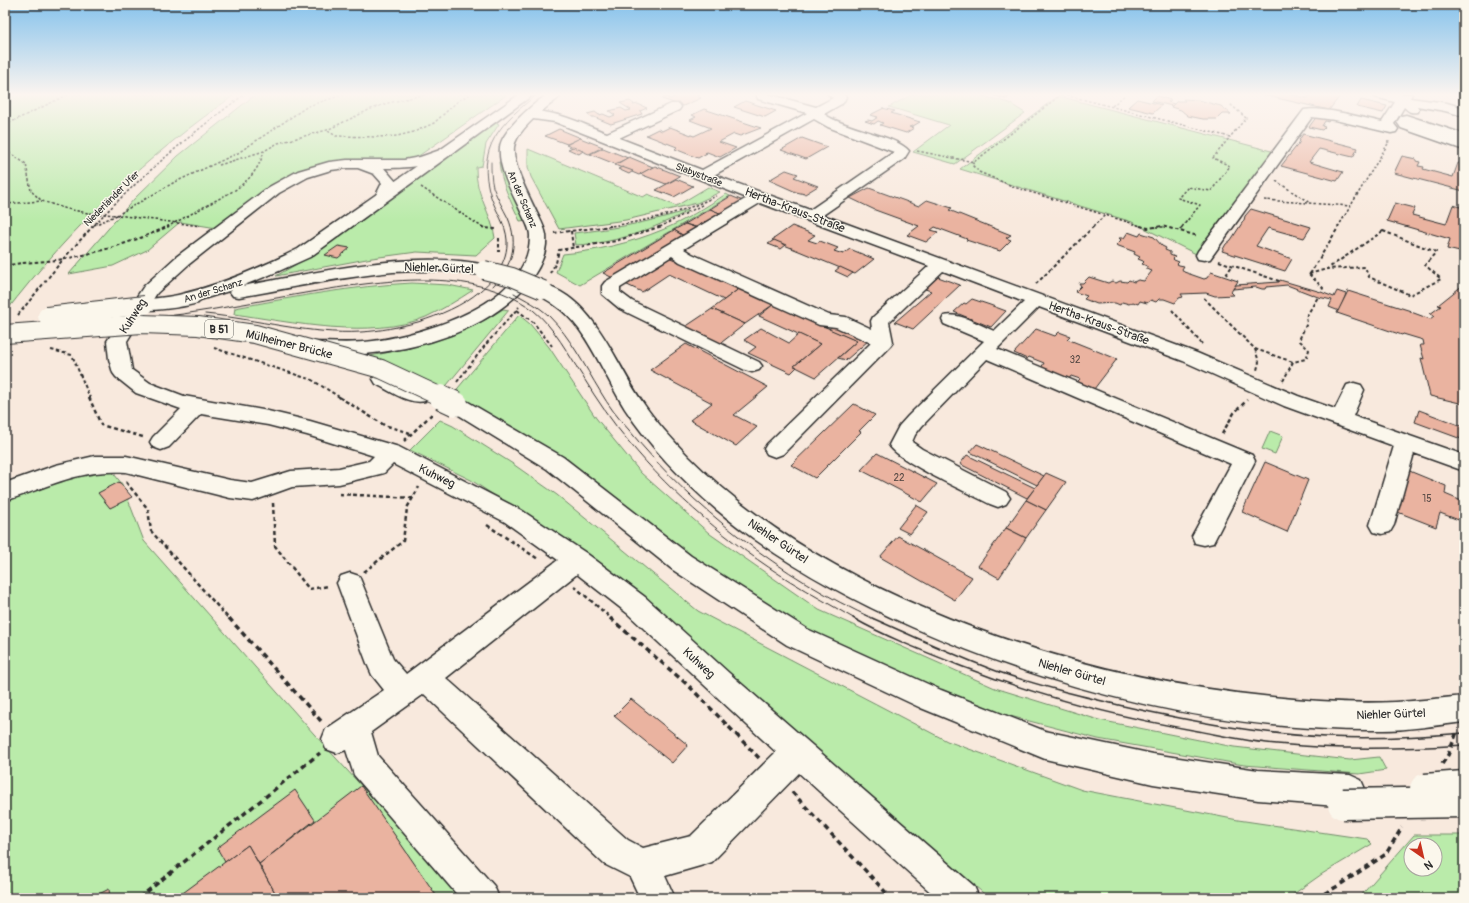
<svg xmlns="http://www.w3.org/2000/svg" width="1469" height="903" font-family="Pangolin,sans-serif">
<rect width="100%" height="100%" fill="#f8e9dd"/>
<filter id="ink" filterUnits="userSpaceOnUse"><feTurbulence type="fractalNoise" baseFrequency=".025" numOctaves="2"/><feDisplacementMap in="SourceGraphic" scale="8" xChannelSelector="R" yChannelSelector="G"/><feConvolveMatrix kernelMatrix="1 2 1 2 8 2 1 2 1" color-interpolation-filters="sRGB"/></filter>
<g filter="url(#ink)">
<!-- green -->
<g fill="#baebaa" stroke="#728b6a" fill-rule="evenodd">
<path d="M5 94H236C149 154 69 229 5 313Z"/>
<path d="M256 94H508L417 157 401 160 372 161 355 160 316 166 217 228 180 222 147 250 113 266 69 274 134 199 178 156Z"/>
<path d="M913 94H976L1009 103 1025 113 955 164 913 152 949 125 889 107Z"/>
<path d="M1058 96 1279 153 1245 199 1196 254 1132 222 960 169Z"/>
<path d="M494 122 499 124 486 144 482 166 476 167C475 196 492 213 495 238L476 255 417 252 372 258 276 276 314 254 361 218Z"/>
<path d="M528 149 643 197 648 194 676 206 708 187 720 192 697 203 626 220 559 229 531 177 528 167Z"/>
<path d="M504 161 527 220 520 221C511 202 501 183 499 162Z"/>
<path d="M726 194 730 196 580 285 556 272 563 254C596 251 631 243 662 230 684 221 706 207 726 194Z"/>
<path d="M688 210 689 211C651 229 620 243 576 245L574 233C613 229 651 222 688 210Z"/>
<path d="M412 283 448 285 473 290C458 300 443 309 426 317 371 340 291 322 234 314L235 308C294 297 352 286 412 283Z"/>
<path d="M503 309 509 310 442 391 365 358 370 356C418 347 463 336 503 309Z"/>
<path d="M519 315 530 324 549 347 596 418 641 473 710 534 819 610 995 688 1099 720 1234 747 1350 760 1379 757 1386 770 1359 774 1244 765 1098 739 987 710 808 631 687 558 453 394Z"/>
<path d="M440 420 453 426 513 464 557 495 698 611 947 741 1082 790 1238 820 1367 839 1372 844 1322 874 1288 898H989L604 569 471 480 410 450Z"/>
<path d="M1270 431 1283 436 1275 454 1262 449Z"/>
<path d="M107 465 122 484 144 541 314 734 464 898H5V496Z"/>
<path d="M1414 835H1464V898H1359ZM1411 845H1435V869H1411Z"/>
</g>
<!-- building -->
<g fill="#eab3a0" stroke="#2b2b2b">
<path d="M680 94H702L697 96 701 98 683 106 662 99 666 97 670 99Z"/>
<path d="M988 94H1013L1006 99Z"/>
<path d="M1259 94H1288L1307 98 1313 94H1330L1340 96 1329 110Z"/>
<path d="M1157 96 1171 100 1168 102 1174 104 1172 106 1152 101Z"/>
<path d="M1137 99 1162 105 1153 113 1128 107Z"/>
<path d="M1183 99 1198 100 1221 106 1231 114H1222L1217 119H1203L1188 116 1181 110 1171 107 1177 101H1185Z"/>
<path d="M1361 100 1387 106 1383 113 1357 107Z"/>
<path d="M630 101 634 104 633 105 638 104 647 108 640 111 642 114 611 124 594 117H591L587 114 595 112 599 115 603 114 610 117 615 115 609 111 621 108 626 111 631 110 620 103Z"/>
<path d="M745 101 776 111 765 117 734 107Z"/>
<path d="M882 108 895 111 891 113 920 122 913 126 909 127 914 128 906 133 880 125 883 123 878 121 874 124 865 121 868 120 872 121 878 117 870 115 884 108Z"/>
<path d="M704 109 761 128 740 136 734 134 719 142 736 148 720 157 707 152 705 153H707L698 158 675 149 677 147 646 135 658 129 662 131 670 127 694 136 711 128 690 120 696 117 692 115Z"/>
<path d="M1317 116 1330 119 1328 122 1325 121 1322 126 1325 127 1322 130 1309 127Z"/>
<path d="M559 129 581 138 567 144 545 136Z"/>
<path d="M1303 134 1358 148 1353 157 1319 149 1309 162 1343 172 1337 181 1281 166 1299 143 1300 140H1299Z"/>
<path d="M580 138 603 147 589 154 566 145Z"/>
<path d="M802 138 827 147 806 159 781 150Z"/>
<path d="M573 147 583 151 579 154 568 149Z"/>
<path d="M603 148 628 158 615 164 590 154Z"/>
<path d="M1402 156 1416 159V161L1420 162 1418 166 1424 167 1423 169 1453 177 1458 163 1464 164V191L1394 173Z"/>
<path d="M629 157 653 167 639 175 615 165Z"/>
<path d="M655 166 680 176 666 184 640 174Z"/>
<path d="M622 167 633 171 629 174 618 169Z"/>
<path d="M786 170 798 174 794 177 818 186 805 194 796 192 769 180Z"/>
<path d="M676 179 693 186 674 197 656 190Z"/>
<path d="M869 188 919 206 927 200 952 208 949 210 1011 235 1006 238 1011 240 1000 251 966 240 967 239 935 227 931 230 938 232 926 242 907 235 919 226 875 210 850 198Z"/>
<path d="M731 196 743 201 722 214 710 209Z"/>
<path d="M1395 203 1415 208 1412 215 1446 224 1453 205 1464 208V253L1447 249 1450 239 1387 221Z"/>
<path d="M710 209 722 214 699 228 685 224Z"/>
<path d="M1251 209 1311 227 1304 238 1268 228 1256 246 1292 259 1285 271 1222 251 1226 244 1231 240 1244 220 1245 216Z"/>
<path d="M685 224 700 229 686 237 674 230Z"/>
<path d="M792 226 815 235 808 240 817 243 820 241 838 248 834 251 843 254 850 249 874 259 855 274 772 240Z"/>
<path d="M674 230 685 237 615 279 603 273Z"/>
<path d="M1128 232 1139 236 1141 233 1154 237 1162 246 1166 248 1165 250 1170 252V255L1175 257 1173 259 1174 260 1179 262 1177 264 1179 265 1184 266 1182 269 1184 272 1204 279 1207 278 1211 272 1238 281 1231 292 1234 295 1215 296 1206 293 1181 294 1183 297 1179 298 1175 303 1164 299H1159L1156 302 1151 300 1147 303 1140 301 1138 304 1133 302 1129 304 1122 302 1120 305 1115 303 1097 304 1084 299 1087 296 1075 292 1081 286 1079 283H1083L1089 277 1108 283 1112 281 1116 283 1120 281 1127 282 1129 280 1134 282 1138 280 1144 281 1152 271 1147 269V266L1142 264 1144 262 1143 261 1138 259 1140 257 1134 254 1135 252 1116 245 1121 240 1119 238H1124Z"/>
<path d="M774 240 786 245 781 249 768 244Z"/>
<path d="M338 246 350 248 338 258 325 255Z"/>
<path d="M666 256 740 288 724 300 669 274 642 292 623 283Z"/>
<path d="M840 267 853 273 848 277 835 271Z"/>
<path d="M938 277 960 285 913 329 895 322 931 291 925 289Z"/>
<path d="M1280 280 1321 292 1334 297 1337 291 1346 294 1339 311 1329 307 1332 300 1318 297 1287 285 1266 287 1265 289H1262L1256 287 1233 289 1236 285 1279 282Z"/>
<path d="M1463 285 1464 404 1430 396 1421 358 1424 359 1420 345H1424L1423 340 1403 334 1402 335 1337 313 1348 291 1411 311V312L1430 319 1434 316 1430 314 1441 306 1438 305Z"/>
<path d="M740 288 774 304 745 324 712 309Z"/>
<path d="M972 299 990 305 1006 311 991 327 954 312 964 303 966 304Z"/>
<path d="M774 304 857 341 816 377 794 366 820 344 759 316Z"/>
<path d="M712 309 745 324 717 346 682 329Z"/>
<path d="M834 325 868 341 846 360 838 358 857 341 829 329Z"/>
<path d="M761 328 789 343 799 334 820 344 794 366 797 367 791 373 748 353 756 347 744 340Z"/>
<path d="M1036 329 1055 336 1059 332 1070 336 1067 339 1117 359 1094 389 1077 382 1080 379 1071 376 1069 379 1041 368 1044 363 1029 357 1027 359 1014 353Z"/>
<path d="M686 344 768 387 734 415 757 427 736 446 690 420 712 403 650 370Z"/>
<path d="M854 404 875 415 859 431 861 432 815 478 791 465Z"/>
<path d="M1419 410 1464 427V440L1415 422Z"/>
<path d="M977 444 1044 476 1037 485 970 452Z"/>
<path d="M877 453 937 484 922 502 861 470Z"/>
<path d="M967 455 1035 488 1027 498 960 464Z"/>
<path d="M1265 462 1308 480 1287 532 1242 512Z"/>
<path d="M1407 470 1446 486 1445 494 1464 502V522L1440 513 1436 527 1395 511Z"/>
<path d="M1046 473 1066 482 1046 510 1026 500Z"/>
<path d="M119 482 132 497 110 508 98 493Z"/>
<path d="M1026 500 1046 510 1026 538 1006 528Z"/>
<path d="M916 505 928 512 910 534 898 528Z"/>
<path d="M1006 528 1026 538 999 578 978 566Z"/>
<path d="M898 536 972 577 955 600 880 557Z"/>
<path d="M631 699 688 745 672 763 614 716Z"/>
<path d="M361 786 438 898H278L259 864Z"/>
<path d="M295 790 315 820 259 864 248 845 225 862 217 848Z"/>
<path d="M248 845 278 898H176L225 862Z"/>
<path d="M109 889 110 898H98L97 895Z"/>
</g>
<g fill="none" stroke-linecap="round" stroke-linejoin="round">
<!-- minor casing -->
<g stroke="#2b2b2b" stroke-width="3">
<g id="minor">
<path d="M756 94H768L816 107 833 98 828 94H843L846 97 843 103 824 114C842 128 898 136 909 151L904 159 823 215 1197 353 1298 396 1335 409 1347 385 1354 383 1361 385 1364 390 1353 416 1464 455V471L1414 453 1394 525 1390 532 1382 534 1374 532 1370 525 1394 446 1284 406 1183 361 1039 307 997 349 1252 455 1255 461 1213 543 1204 545 1195 543 1192 536 1231 464 987 359 922 426 915 435 912 442 922 449 1006 492 1010 498 1006 504 998 507 990 504C969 493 899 462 889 445L899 426 908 416 984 341 944 324 942 320 944 316C960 312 979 325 994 331L1024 302 943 271 889 322 893 342 890 346 783 454 775 457 767 454 764 449 767 444 871 343 836 327 819 325 680 262 672 256 620 288V292L632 301 759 362 762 366 759 370 752 372 745 370 620 309 602 294V286L605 282 747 198 555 122 526 118 525 115 526 112C549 107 585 125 607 133L671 104H679L681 107 679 110 619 138 702 170 807 113 758 99ZM814 119 828 127 894 152 810 210 714 175ZM760 203 929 266 873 317 871 321 872 329 846 317 829 315 692 254 684 249Z"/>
<path d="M1373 94H1412L1410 98 1447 103 1464 108V116L1445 111 1417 106 1419 109 1418 112C1411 113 1409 112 1404 107L1394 124 1398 129 1396 132 1391 133 1335 120 1312 117 1210 259 1204 260 1198 259 1196 255 1198 251 1304 110C1322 106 1363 118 1382 122L1395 102 1375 97Z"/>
<path d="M1406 115 1464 134V150L1401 128 1397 122 1401 116Z"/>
<path d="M443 149 448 150 450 153C441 167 400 168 384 168L397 183 389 198 384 200 379 198 376 195 382 183 374 174 358 168H347L331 170 308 177 279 193 188 265 157 293 127 341 132 370 150 383 184 396 268 411 310 421 399 447 521 510 586 553 645 597 729 673 974 886 979 898H937L799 773 712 862 700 866 665 876 675 898H640L630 877 604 864 424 694 371 732 378 756 494 886 499 898H460L354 775 346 750 337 753 326 749 322 739 326 729 384 690 372 675 368 666 337 583 341 576 350 573 359 576 393 659 406 674 558 560 505 522 393 464 384 473 376 475 339 484 292 487 253 501 230 498 126 472C78 469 49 487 5 501V483L56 465 95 456H126L230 480 252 483 291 471 339 468 369 461 374 456 307 435 268 425 201 414 169 447 161 450 153 447 150 442 153 437 181 409 136 393 116 377 113 373 109 359 107 341 144 286 176 257 269 187 298 171 329 162 347 160H404L420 157ZM577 574 627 613 776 752 691 836 643 848 628 840 446 678Z"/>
</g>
</g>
<!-- major casing -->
<g stroke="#2b2b2b" stroke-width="3">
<g id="major">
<path d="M520 94H534L310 257 279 271 242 286C316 273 416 248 490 266L493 270 490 274C478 277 466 272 454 271 434 270 413 271 393 272 341 277 290 288 239 297L233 296 230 292 232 290 200 300 198 303C183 307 153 312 139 309L136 305 139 301C152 298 165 298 178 295 220 285 260 268 298 249Z"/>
<path d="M548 94H562C559 99 553 102 548 106 538 114 516 133 514 147 512 165 530 198 538 215 541 221 545 228 546 235 548 254 537 273 525 287 486 330 421 349 364 354 345 355 327 354 309 354L302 352 299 348 302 344 309 342C330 342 352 344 373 341 426 334 530 303 530 236 530 228 525 221 522 214 513 194 498 170 500 147 502 130 534 103 548 94Z"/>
<path d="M543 285C593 297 615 362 641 400 655 421 672 439 689 457 756 524 839 572 926 609 1037 656 1152 685 1272 697 1313 701 1354 704 1395 702 1418 701 1441 698 1464 696V722C1437 725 1410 730 1383 730 1221 732 1060 692 912 627 843 596 775 559 717 510 683 481 650 447 625 409 609 383 597 354 579 329 572 320 565 312 556 306 549 300 540 297 534 290L537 286Z"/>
<path d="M383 373 425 391 428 396 425 401C409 405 390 391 376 384L373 379 376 374Z"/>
<path d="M456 397 463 399 563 457 691 556 807 629 941 690 1045 731 1153 754 1258 770 1350 775 1361 780 1366 791 1361 802 1350 807 1258 800 1153 784 1045 759 921 708 787 645 673 570 547 469 449 409 446 404 449 399Z"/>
</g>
</g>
<!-- path-far3 -->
<g stroke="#2b2b2b" stroke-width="1.5" stroke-dasharray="2.5 2" stroke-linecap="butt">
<path d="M1062 94 1230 137 1246 118 1230 104"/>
<path d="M1456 94 1464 96"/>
<path d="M5 96 10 94"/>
<path d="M1112 106 1126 94"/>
<path d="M5 125 69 94"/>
<path d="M328 131 336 136 378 137 397 136 414 132 434 123 459 100 471 94"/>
<path d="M5 150 26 164 31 191 42 201 67 209 88 213 117 215 173 183 238 153 308 106 345 94"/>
<path d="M917 151 974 162 1062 94"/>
<path d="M974 162 972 165 979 172 1017 188 1144 227"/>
<path d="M219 165 264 151 278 143 327 130 371 109 388 103 426 94"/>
<path d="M1276 181 1310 203"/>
<path d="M421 187 482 227"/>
<path d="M1264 200 1351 206"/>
<path d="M5 204 42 201"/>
<path d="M94 225 117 215 200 226"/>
<path d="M92 227C139 178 190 134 245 94"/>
<path d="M167 227 235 190C250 179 259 169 264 151"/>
<path d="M603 227C643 222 680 214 716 196"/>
<path d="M660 227 702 205"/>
<path d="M1093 227 1105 215"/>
<path d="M1156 227H1165"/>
<path d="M1182 227 1200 205 1178 198 1188 187 1211 191 1230 166 1213 158 1230 137"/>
<path d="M1338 227 1389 142H1387"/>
</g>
<!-- path-far2 -->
<g stroke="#2b2b2b" stroke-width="2" stroke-dasharray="3.5 2.5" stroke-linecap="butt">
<path d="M481 226 484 228 496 229"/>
<path d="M1140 226 1148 228 1162 226 1198 236"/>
<path d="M1180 230 1183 226"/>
<path d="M571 231 573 249"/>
<path d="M1383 231 1436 252 1425 265 1441 279 1410 295 1369 277 1365 267 1327 269Z"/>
<path d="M554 233 611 226"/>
<path d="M499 238V252"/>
<path d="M1219 261 1279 281"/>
<path d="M5 266C22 262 40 262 57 260 95 254 134 242 169 226"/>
<path d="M550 273 556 263 559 250 616 241 662 226"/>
<path d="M1309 274 1327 269"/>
<path d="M1309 274 1323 288 1321 292"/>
<path d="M1310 274 1339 226"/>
<path d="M1226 275 1232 266"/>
<path d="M1036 284 1094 226"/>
<path d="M1204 298 1255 349 1293 362"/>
<path d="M517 310 533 322 552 346"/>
<path d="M1172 310 1202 344"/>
<path d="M18 315 65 257 93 226"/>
<path d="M214 348 312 380 341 398"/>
<path d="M1255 349 1259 362 1257 370"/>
<path d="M51 350 72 355 90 398"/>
<path d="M1283 381 1293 362 1306 359 1309 350 1299 340 1307 323 1306 317 1318 297"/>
<path d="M457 382 487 343 519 307"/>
</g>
<!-- path-far1 -->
<g stroke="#2b2b2b" stroke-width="2.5" stroke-dasharray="4 3" stroke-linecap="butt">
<path d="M89 397 101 425 143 437"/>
<path d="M339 397 384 425 410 433"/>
<path d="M1222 434 1234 413 1247 400"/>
<path d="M404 441 432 414"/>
<path d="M126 482 148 509 151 531 229 619"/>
<path d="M339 494 413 498"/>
<path d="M273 503 275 546 309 589 329 586"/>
<path d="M487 525 538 559"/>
<path d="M364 572 403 541 407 508 419 487"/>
<path d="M574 586 612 619"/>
</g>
<!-- path -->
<g stroke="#2b2b2b" stroke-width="3.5" stroke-dasharray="5.5 4" stroke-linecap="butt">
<path d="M229 618 321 721"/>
<path d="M610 618 689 686 759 758"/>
<path d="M1442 764 1448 755 1457 732"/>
<path d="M792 792 891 898"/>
<path d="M139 898 320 753"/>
<path d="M1316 898 1338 886 1386 854 1402 827"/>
</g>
<!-- minor -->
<use href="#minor" fill="#fbf7ec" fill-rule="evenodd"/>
<!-- major -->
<use href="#major" fill="#fbf7ec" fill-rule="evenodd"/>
<!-- tram-far1 -->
<g stroke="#2b2b2b" stroke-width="1">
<path d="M491 162C491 170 491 179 493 187 497 198 503 208 508 218 519 244 512 266 493 286"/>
<path d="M514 293C526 300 539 306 549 316 571 338 584 365 600 391 608 405 618 418 629 430 691 507 783 578 874 619"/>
<path d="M205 314C257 319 309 335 361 332 380 331 399 327 418 322 440 315 462 306 480 291 495 278 508 261 507 240 506 224 496 212 491 197 475 148 501 122 538 94"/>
<path d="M184 318 212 319"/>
<path d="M5 329C64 325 124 322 183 314 226 308 268 299 311 292 379 281 473 265 533 310 555 328 568 354 583 377 597 400 612 422 629 442 672 495 732 545 790 581 811 594 833 606 855 619"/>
</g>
<!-- tram -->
<g stroke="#2b2b2b" stroke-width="1.5">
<path d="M853 618C888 638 928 653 966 668 1041 697 1119 717 1198 731 1224 736 1250 742 1277 744 1338 750 1402 749 1464 745"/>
<path d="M872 618C913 636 955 656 999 672 1039 686 1081 696 1123 706 1190 721 1257 734 1326 737 1372 739 1418 737 1464 733"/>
</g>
<!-- major-bridge-far2 casing -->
<g stroke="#2b2b2b" stroke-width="20" stroke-linecap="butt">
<g id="major-bridge-far2">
<path d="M484 270 512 277 543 290"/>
<path d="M47 316 145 305"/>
<path d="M5 334 142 324 198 326 255 334 381 369 443 398"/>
</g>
</g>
<!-- major-bridge-far1 casing -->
<g stroke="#2b2b2b" stroke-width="26" stroke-linecap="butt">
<path id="major-bridge-far1" d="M441 397 456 404"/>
</g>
<!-- major-bridge casing -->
<g stroke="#2b2b2b" stroke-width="33" stroke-linecap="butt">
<g id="major-bridge">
<path d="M1425 789 1464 786"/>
<path d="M1343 804 1464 802"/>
</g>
</g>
<!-- major-bridge-far2 -->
<use href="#major-bridge-far2" stroke="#fbf7ec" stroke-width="18"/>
<!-- major-bridge-far1 -->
<use href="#major-bridge-far1" stroke="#fbf7ec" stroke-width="24"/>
<!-- major-bridge -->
<use href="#major-bridge" stroke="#fbf7ec" stroke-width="30"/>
</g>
</g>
<!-- sky -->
<linearGradient id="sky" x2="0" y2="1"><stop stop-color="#85c2ec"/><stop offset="0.43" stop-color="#fcf5f0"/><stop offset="1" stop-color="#fcf5f0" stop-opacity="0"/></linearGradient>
<rect width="1469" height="220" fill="url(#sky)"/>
<g text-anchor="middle" stroke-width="3" stroke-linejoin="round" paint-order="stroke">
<!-- far-street labels -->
<g font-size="10" fill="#2b2b2b" stroke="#fbf7ec">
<text transform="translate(699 174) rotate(21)" y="4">Slabystraße</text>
<text transform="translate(111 198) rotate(-45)" y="4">Niederländer Ufer</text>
<text transform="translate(523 199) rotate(67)" y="4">An der Schanz</text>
<text transform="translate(213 290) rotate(-17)" y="4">An der Schanz</text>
</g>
<!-- number labels -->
<g font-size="10" fill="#5b4d48">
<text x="1075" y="363">32</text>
<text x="899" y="481">22</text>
<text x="1427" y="502">15</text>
</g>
<!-- shield labels -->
<rect fill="#fbf7ec" stroke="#696865" stroke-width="1" x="205" y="320" width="28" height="18" rx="3"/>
<g font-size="11" font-weight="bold" fill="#2b2b2b">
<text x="219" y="333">B 51</text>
</g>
<!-- street labels -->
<g font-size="12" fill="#2b2b2b" stroke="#fbf7ec">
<text transform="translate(795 210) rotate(21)" y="4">Hertha-Kraus-Straße</text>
<text transform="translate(439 268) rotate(2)" y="4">Niehler Gürtel</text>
<text transform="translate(133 316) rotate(-57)" y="4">Kuhweg</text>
<text transform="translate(1099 323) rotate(20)" y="4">Hertha-Kraus-Straße</text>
<text transform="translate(289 344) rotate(14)" y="4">Mülheimer Brücke</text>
<text transform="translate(437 476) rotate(26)" y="4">Kuhweg</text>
<text transform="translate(778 541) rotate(34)" y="4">Niehler Gürtel</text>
<text transform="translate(699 663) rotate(43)" y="4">Kuhweg</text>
<text transform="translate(1072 672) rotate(16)" y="4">Niehler Gürtel</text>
<text transform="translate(1391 714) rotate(-2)" y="4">Niehler Gürtel</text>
</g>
</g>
<!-- margin -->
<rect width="1469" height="903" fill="none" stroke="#fbf7ec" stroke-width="20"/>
<rect x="10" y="10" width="1449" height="883" fill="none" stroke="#2b2b2b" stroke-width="1.5" filter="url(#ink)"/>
<!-- north arrow -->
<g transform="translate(1423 857) rotate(146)"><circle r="19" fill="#fbf7ec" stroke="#a8a59f"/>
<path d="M0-3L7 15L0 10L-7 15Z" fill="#c8321e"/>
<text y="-6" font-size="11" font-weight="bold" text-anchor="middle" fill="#2b2b2b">N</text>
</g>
</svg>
